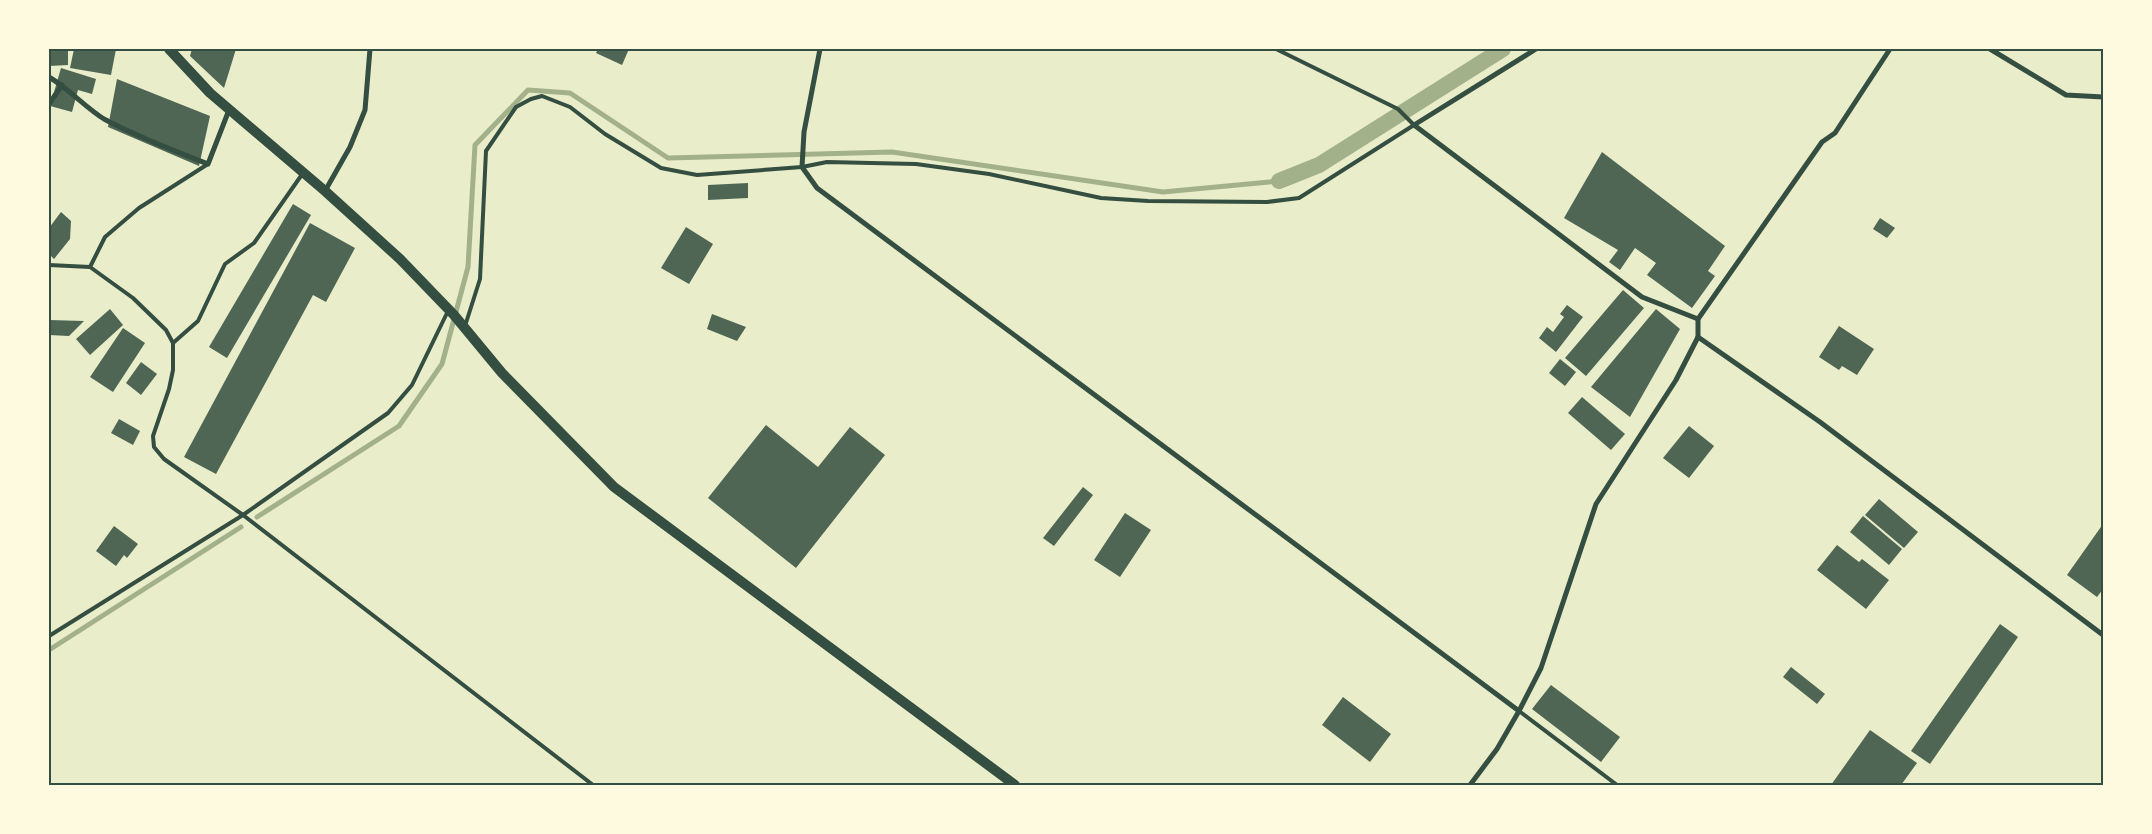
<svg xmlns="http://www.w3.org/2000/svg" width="2152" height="834" font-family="'Noto Sans',sans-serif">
<rect width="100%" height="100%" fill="#e9edc9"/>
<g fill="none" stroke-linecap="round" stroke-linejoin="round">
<!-- stream -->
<g stroke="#a3b18a" stroke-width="5">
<path d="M257 517 399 426 442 364 468 267 475 145 528 90 570 93 668 158 892 152 1163 192 1279 181"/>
<path d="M49 650 241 527"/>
</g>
<!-- canal -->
<path stroke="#a3b18a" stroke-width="16" d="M1279 181 1319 165 1503 49"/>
</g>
<!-- building -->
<g fill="#4f6655">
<path d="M49 49H68V65L49 66Z"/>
<path d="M74 49H116L111 75 70 68Z"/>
<path d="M192 49H236L224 88 190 56Z"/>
<path d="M598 49H629L622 65 596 53Z"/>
<path d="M61 68 96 79 92 94 78 90 72 112 50 106Z"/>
<path d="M117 79 210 116 199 166 108 127Z"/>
<path d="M1602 152 1725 246 1708 271 1715 276 1692 308 1647 275 1656 263 1635 248 1620 270 1609 262 1618 250 1564 218Z"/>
<path d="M748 183V198L708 200V185Z"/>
<path d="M293 204 311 215 227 358 209 347Z"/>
<path d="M61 212 71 221 70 239 54 259 49 254V228Z"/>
<path d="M1880 218 1895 228 1887 238 1873 229Z"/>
<path d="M310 223 355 248 326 302 313 295 216 474 184 457Z"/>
<path d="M686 227 713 244 689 284 661 268Z"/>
<path d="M1623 290 1644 308 1586 376 1565 358Z"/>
<path d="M1567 305 1583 317 1556 352 1539 338 1547 327 1553 332 1564 317 1560 314Z"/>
<path d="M110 309 123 325 90 355 76 339Z"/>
<path d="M1656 309 1680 329 1630 417 1591 387Z"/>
<path d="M712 314 746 327 737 341 707 329Z"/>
<path d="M49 320 84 321 69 336 49 335Z"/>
<path d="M1839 326 1874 349 1857 375 1842 366 1839 370 1819 357Z"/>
<path d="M123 328 145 343 113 392 90 377Z"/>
<path d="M1560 359 1576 372 1565 386 1549 373Z"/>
<path d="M141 362 157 374 141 395 126 383Z"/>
<path d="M1582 397 1625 434 1611 450 1568 413Z"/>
<path d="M119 419 140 431 133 445 111 433Z"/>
<path d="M766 425 818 467 850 427 885 455 796 568 708 498Z"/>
<path d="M1689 426 1714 446 1689 478 1663 458Z"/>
<path d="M1083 487 1093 495 1054 546 1043 538Z"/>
<path d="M1879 499 1918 532 1904 548 1865 515Z"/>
<path d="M1125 513 1151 530 1120 577 1094 560Z"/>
<path d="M1863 516 1902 549 1889 565 1850 532Z"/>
<path d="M2103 524V589L2097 597 2067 575Z"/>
<path d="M114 526 138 544 127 558 124 555 116 566 96 551Z"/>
<path d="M1837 545 1859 562 1862 559 1889 580 1866 609 1817 570Z"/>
<path d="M2000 624 2018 637 1930 764 1911 751Z"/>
<path d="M1791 667 1825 694 1817 704 1783 677Z"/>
<path d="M1551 685 1620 737 1601 762 1532 709Z"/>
<path d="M1343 697 1391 734 1370 762 1322 725Z"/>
<path d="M1870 730 1917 763 1901 785H1831Z"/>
</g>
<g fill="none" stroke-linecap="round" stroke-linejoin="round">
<!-- service -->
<g stroke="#344e41" stroke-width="4">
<path d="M49 265 90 267 133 298 166 330 173 343V370L169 389 153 436 154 447 164 459 243 515 593 785"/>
<path d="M90 267 105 237 139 208 208 164"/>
<path d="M465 326 480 279 486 151 516 107 531 99 542 96 570 107 605 134 661 168 697 175 802 167 827 162 916 164 989 174 1101 198 1148 201 1267 202 1299 198 1414 125 1398 109 1276 49"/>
<path d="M173 343 198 321 225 264 254 243 303 173"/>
<path d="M49 636 243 515 388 413 412 385 448 311"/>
<path d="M1519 711 1617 785"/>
</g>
<!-- minor -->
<g stroke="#344e41" stroke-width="5">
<path d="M820 49 804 132 802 167 817 188 1519 711"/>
<path d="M1536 49 1414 125 1642 297 1698 319"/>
<path d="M1990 49 2066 95 2103 97"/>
<path d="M49 77C69 89 85 107 104 119 137 137 173 150 208 164L229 110"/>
<path d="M49 104 62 85"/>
<path d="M325 191 350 147 365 110 370 49"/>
<path d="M1698 337 1820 422 2103 635"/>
<path d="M1470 785 1497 749 1519 711 1541 668 1596 504 1676 380 1698 337V319L1822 142 1835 133 1890 49"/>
</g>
<!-- secondary -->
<path stroke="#344e41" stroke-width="10" d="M169 49 210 93 325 191 400 259 454 315 502 373 614 487 1015 785"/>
</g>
<!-- border -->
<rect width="2152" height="834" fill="none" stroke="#fefae0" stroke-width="100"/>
<rect x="50" y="50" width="2052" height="734" fill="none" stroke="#344e41" stroke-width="2"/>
</svg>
